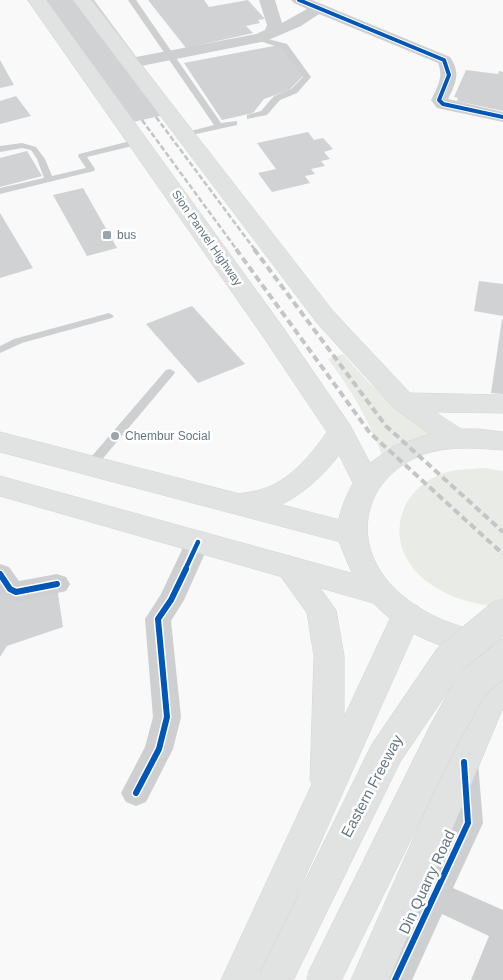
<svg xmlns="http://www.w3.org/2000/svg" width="503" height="980" font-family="Helvetica,sans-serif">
<rect width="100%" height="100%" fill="#f9f9f9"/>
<!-- green -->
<g fill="#e8ebe6">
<path d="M343 354 369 383 399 409 441 434C417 436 403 442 382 455 368 419 351 389 328 359Z"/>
<path d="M484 468 503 471V607C474 605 448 598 425 580 378 542 400 479 457 470 466 469 475 469 484 468Z"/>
</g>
<!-- building -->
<g fill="#d0d2d3">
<path d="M35 0H94L177 112 120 125Z"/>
<path d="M148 0H204L209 7 248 0 265 19 258 20 260 23 246 26 253 33 186 48Z"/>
<path d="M279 45 303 76 289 90 264 99 253 113 222 120 184 63Z"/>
<path d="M0 60 14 85 0 88Z"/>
<path d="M466 70 498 74 499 71 503 72V111L457 101 458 98 454 97Z"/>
<path d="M16 96 31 116 0 124V101Z"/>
<path d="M308 132 314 140 323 138 333 149 324 152 330 159 321 161 325 166 311 169 315 174 305 176 310 183 272 192 258 173 276 169 257 143Z"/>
<path d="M27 151 42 176 0 187V158Z"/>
<path d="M83 188 117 248 87 256 53 195Z"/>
<path d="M0 213 33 268 0 278Z"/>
<path d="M479 281 503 284V316L474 311Z"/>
<path d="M192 306 245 364 198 383 146 324Z"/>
<path d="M502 319H503V394L491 393Z"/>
<path d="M0 586 57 587 63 627 7 646 0 657Z"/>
</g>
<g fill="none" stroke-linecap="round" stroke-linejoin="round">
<!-- secondary casing -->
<g stroke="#d5d6d7" stroke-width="1">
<g id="secondary">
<path d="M0 432 352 523 362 526 366 534 362 542 352 545 0 452Z"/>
<path d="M0 476 380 581 390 585 395 593 390 601 380 605 0 496Z"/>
</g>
</g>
<!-- trunk casing -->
<g stroke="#d5d6d6" stroke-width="1">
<path id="trunk" d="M28 0H46L282 326 350 425 370 463 394 446 430 434 394 408 317 323 73 0H91L333 311 410 393 503 395V413L435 412 461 429H478L503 432V450C479 448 455 446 431 452 360 473 345 549 403 596 421 611 443 622 467 628 478 630 489 631 500 635L503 641 500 653C485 658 471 654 455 650 406 636 365 608 346 559 343 551 338 542 338 533 337 515 345 499 353 483L339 455C316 486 270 524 228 511L224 504 228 497C238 493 249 493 259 490 288 483 311 455 327 432L264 338Z"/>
</g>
<!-- motorway casing -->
<g stroke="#d5d6d6" stroke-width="1">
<g id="motorway">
<path d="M289 556 299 559 336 610 344 656V717L396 606 407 603 418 606 422 615 259 980H221L312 784 310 780 314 656 307 613 274 567 279 559Z"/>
<path d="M503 640V708L389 980H351L486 673 488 653 492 644Z"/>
</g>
</g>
<!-- service -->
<g fill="#cecfd0" fill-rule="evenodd">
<path d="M128 0H136L221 123 237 121V125L183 137V133L214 125Z"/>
<path d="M257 36 287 44 311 77 297 93 280 100 267 115 247 119V115L261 111 274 96 291 89 303 77 281 48 257 40Z"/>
<path d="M138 139 142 142 141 144 87 157 95 169 94 171 0 194V188L44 178 37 159 31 150 22 148 0 152V146L22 143 36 147 45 159 52 176 86 168 78 156 79 154Z"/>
<path d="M109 313 114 316 112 318 22 343 0 353V346L14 339Z"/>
<path d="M170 369 175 372 174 374 94 469H86L84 466 86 463 166 370Z"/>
</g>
<!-- minor -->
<g fill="#cecfd0" fill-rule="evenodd">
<path d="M259 0H275L282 23 307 9 294 3 291 0H312L450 57C461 73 456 83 448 99L503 112V122L437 108 431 100C437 88 444 77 438 63L319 14 301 26 266 41 131 68 125 66 123 63 125 60 131 58 256 34 265 30 267 25Z"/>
<path d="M198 532 207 535 210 542 184 600 171 621 181 717 173 749 146 802 136 806 126 802 121 793 145 747 153 717 145 619 161 594 189 535Z"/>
<path d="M0 564 9 567 19 581 57 574 66 577 70 584 66 591 16 602 0 595Z"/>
<path d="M464 750 474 754 478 763 483 823 453 888 503 910V980H471L489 936 442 914 412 980H379L453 822 450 763 454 754Z"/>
</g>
<!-- secondary -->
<use href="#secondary" fill="#e1e2e2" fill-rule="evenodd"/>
<!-- trunk -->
<use href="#trunk" fill="#e1e2e2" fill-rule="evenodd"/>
<!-- motorway -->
<use href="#motorway" fill="#e1e2e2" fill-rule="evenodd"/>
<!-- rail-far1 -->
<g stroke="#c3c5c6" stroke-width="2.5" stroke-dasharray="5.5 2.5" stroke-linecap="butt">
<path d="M156 117 255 250"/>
<path d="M142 120 237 250"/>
</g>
<!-- rail -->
<g stroke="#c3c5c6" stroke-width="4" stroke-dasharray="7 4" stroke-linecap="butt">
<path d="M236 249 370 433 503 554"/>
<path d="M254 249 386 426 503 532"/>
</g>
<!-- motorway-bridge casing -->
<g stroke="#d5d6d6" stroke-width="34" stroke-linecap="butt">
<g id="motorway-bridge">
<path d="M275 980 386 753 450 659 503 615"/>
<path d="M323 980 445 733 472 684 503 659"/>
</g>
</g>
<!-- motorway-bridge -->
<use href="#motorway-bridge" stroke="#e1e2e2" stroke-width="33"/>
<!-- cycleway-far2 casing -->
<g stroke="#fff" stroke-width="6">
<path id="cycleway-far2" d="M299 0 444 60 449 75 439 100 443 104 503 117"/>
</g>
<!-- cycleway-far1 casing -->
<g stroke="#fff" stroke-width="8">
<path id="cycleway-far1" d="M185 570 198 542"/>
</g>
<!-- cycleway casing -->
<g stroke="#fff" stroke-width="9">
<g id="cycleway">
<path d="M0 574 10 589 16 592 57 584"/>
<path d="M136 793 159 749 167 717 158 619 171 600 186 569"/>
<path d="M395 980 468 823 464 762"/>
</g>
</g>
<!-- cycleway-far2 -->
<use href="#cycleway-far2" stroke="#0057b8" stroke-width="4"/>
<!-- cycleway-far1 -->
<use href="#cycleway-far1" stroke="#0057b8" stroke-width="4.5"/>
<!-- cycleway -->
<use href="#cycleway" stroke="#0057b8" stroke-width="6"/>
</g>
<!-- markers -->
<g fill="#99a4ac" stroke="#fff" stroke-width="2">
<rect x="102" y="230" width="10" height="10" rx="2.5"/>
<circle cx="115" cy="436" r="5"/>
</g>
<g text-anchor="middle" stroke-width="5" stroke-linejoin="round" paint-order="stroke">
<!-- poi labels -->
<g font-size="12" fill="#657683" stroke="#fff" text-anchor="start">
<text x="117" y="239">bus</text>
<text x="125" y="440">Chembur Social</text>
</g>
<!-- street labels -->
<g font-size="12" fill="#657683" stroke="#fff">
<text transform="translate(207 238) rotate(55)" y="4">Sion Panvel Highway</text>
</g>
<!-- near-street labels -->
<g font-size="15" fill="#657683" stroke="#fff">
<text transform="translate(372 786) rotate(-62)" y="5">Eastern Freeway</text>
<text transform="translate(427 882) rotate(-65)" y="5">Din Quarry Road</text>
</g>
</g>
</svg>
